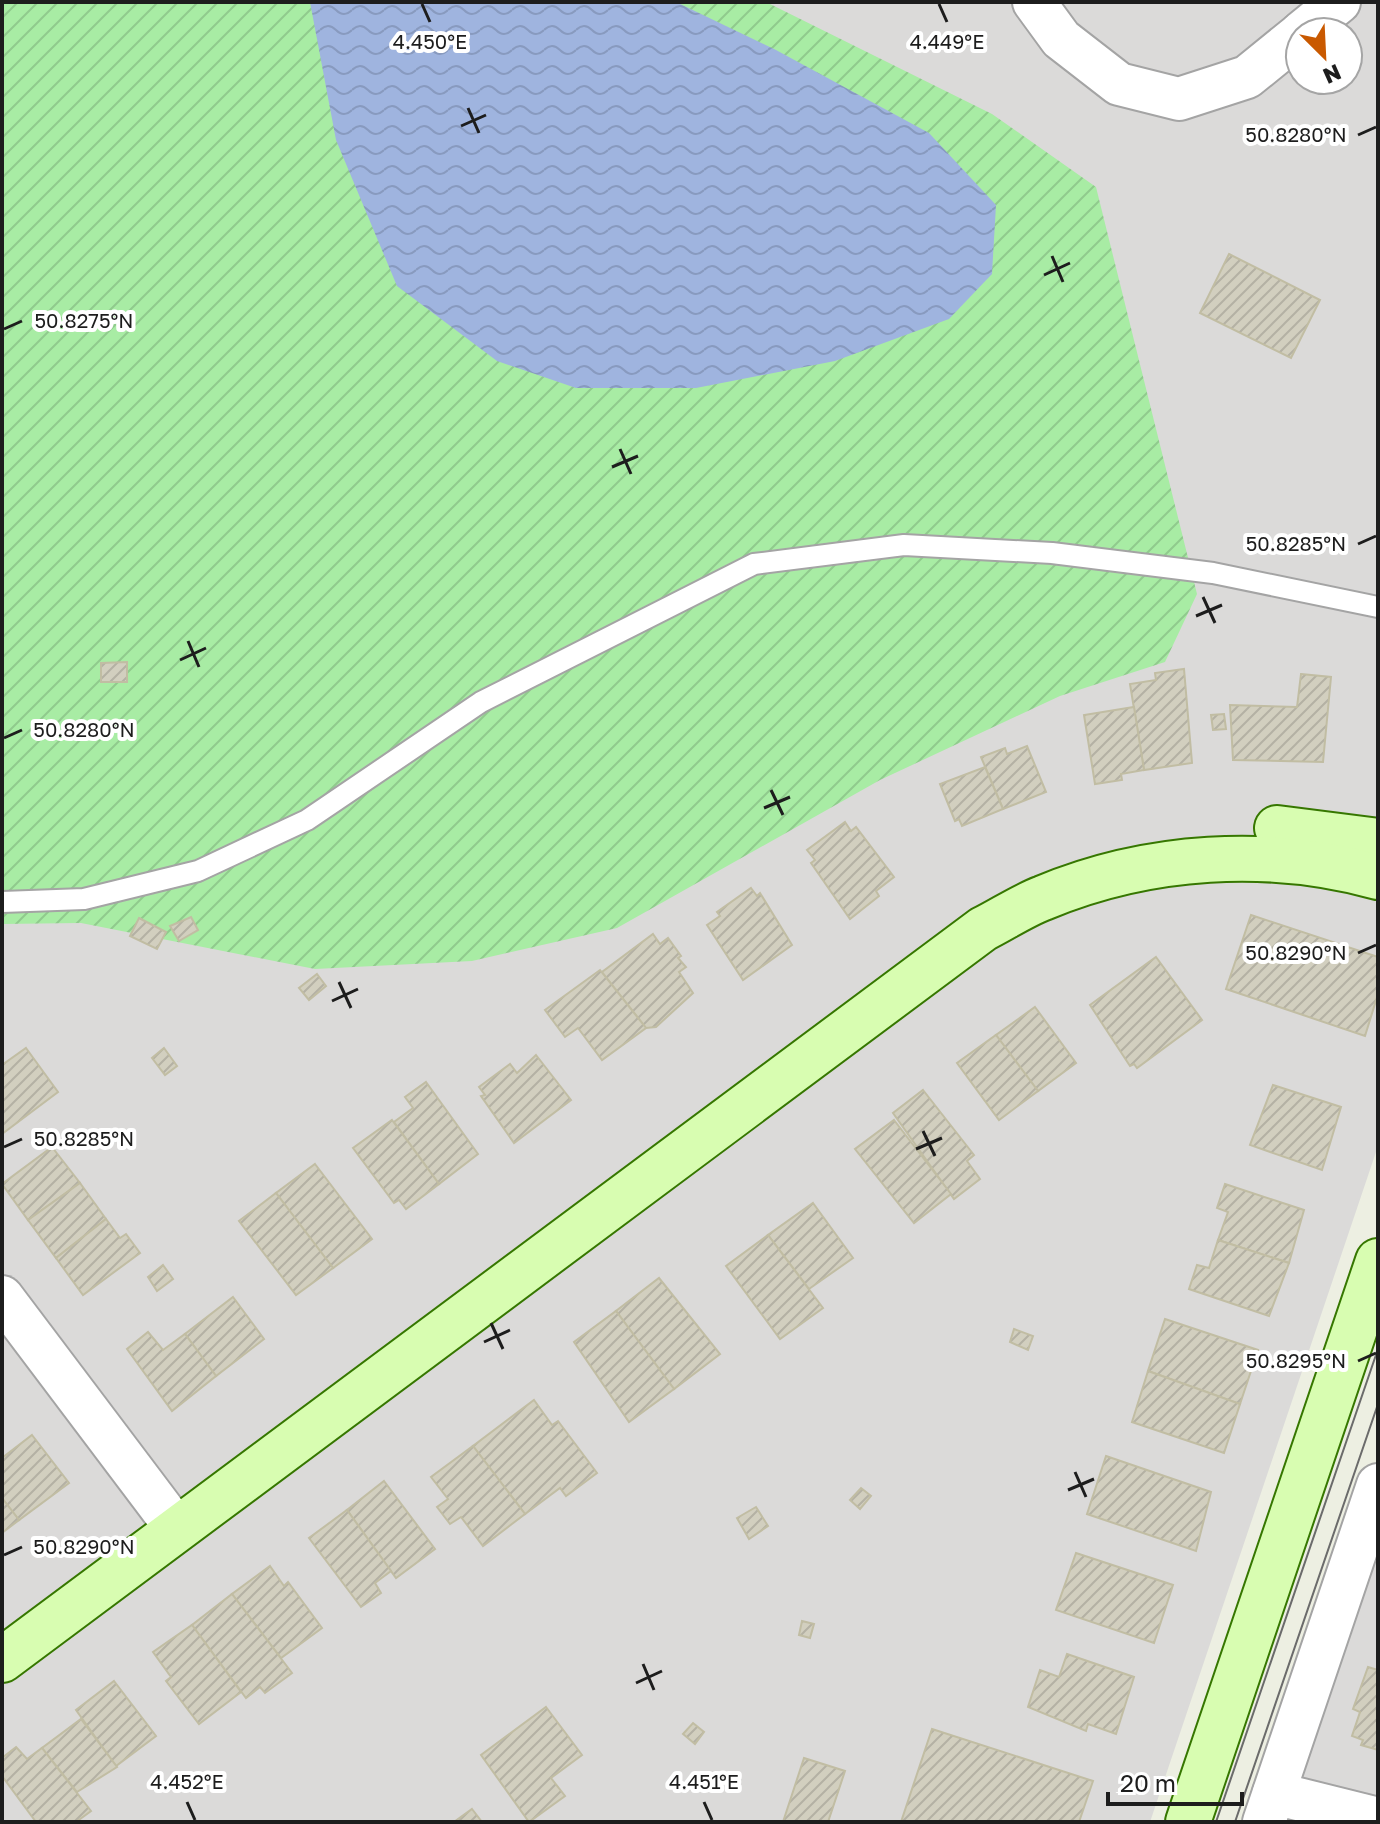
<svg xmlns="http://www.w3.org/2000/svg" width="1380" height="1824" font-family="'Golos Text',sans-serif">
<defs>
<pattern id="garden-furrows" width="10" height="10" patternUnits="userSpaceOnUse" patternTransform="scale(2)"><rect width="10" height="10" fill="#a8eca4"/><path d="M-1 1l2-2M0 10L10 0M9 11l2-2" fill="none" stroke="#90ca8d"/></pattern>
<pattern id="water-waves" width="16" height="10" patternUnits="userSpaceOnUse" patternTransform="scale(2)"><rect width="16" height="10" fill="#9fb4df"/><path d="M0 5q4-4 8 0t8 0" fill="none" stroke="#889abf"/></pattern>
<pattern id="building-hatch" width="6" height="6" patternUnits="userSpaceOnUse" patternTransform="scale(2)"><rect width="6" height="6" fill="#d2cfbf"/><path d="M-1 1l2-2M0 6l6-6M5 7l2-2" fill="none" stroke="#b4b1a4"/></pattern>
</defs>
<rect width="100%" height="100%" fill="#edefe2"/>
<!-- residential -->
<g fill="#dbdad9" fill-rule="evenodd">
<path d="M2 2H1378V1146L1150 1822H2ZM1300 32H1348V80H1300Z"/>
<path d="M1378 1508V1822H1271Z"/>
</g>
<!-- garden -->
<path fill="url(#garden-furrows)" d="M2 2H766L992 114 1096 187 1197 594 1165 662 1060 696 880 780 617 928 472 961 315 969 81 923 2 924Z"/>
<!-- water -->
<path fill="url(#water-waves)" d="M310 2H676L776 50 929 133 996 205 992 274 949 319 835 361 696 388H576L497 361 397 286 336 140Z"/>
<!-- building -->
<g fill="url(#building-hatch)" stroke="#c1bda3" stroke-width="2">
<path d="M1229 254 1320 300 1291 358 1200 313Z"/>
<path d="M127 662V682H101V663Z"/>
<path d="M1184 669 1192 763 1144 770 1130 684 1156 680 1155 673Z"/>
<path d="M1301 674 1331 677 1323 762 1233 760 1230 705 1297 707Z"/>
<path d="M1134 707 1144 770 1121 774 1122 780 1095 784 1084 715Z"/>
<path d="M1224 714 1226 729 1213 730 1211 715Z"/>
<path d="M1027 746 1046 792 1003 809 981 757 1005 748 1007 754Z"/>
<path d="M985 767 1003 809 962 826 959 819 955 821 940 784Z"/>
<path d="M845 822 851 831 856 827 894 877 876 891 879 896 850 919 811 863 815 860 807 850Z"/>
<path d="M751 888 757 896 760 893 792 945 743 980 707 925 720 916 717 912Z"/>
<path d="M1251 915 1378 957V994L1365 1036 1226 989Z"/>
<path d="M191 917 198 930 179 941 170 926Z"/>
<path d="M139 918 166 932 157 949 130 936Z"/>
<path d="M653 934 660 944 668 938 681 956 678 958 686 967 679 972 693 993 656 1027 646 1028 602 972Z"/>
<path d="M1156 957 1202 1020 1137 1068 1134 1064 1130 1066 1090 1005Z"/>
<path d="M600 970 646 1028 602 1060 578 1028 565 1037 545 1010Z"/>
<path d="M317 974 326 986 309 1000 299 988Z"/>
<path d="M1035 1007 1076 1063 1038 1091 996 1035Z"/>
<path d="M996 1035 1038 1091 999 1120 957 1063Z"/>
<path d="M26 1048 58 1092 2 1134V1065Z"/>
<path d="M164 1048 177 1066 165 1075 152 1058Z"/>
<path d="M536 1055 571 1100 514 1143 481 1096 485 1095 479 1087 510 1064 517 1073Z"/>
<path d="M426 1082 478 1154 439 1184 394 1122 413 1108 405 1097Z"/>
<path d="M1273 1085 1341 1107 1322 1170 1250 1145Z"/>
<path d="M923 1090 974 1155 967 1161 980 1179 954 1199 893 1113Z"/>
<path d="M392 1120 439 1184 406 1209 399 1200 394 1203 353 1148Z"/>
<path d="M894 1120 951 1194 914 1223 855 1149Z"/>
<path d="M52 1147 80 1183 28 1220 2 1184Z"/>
<path d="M315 1164 372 1239 333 1268 276 1193Z"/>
<path d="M80 1183 106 1219 56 1258 28 1220Z"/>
<path d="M1225 1184 1304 1210 1289 1263 1218 1240 1228 1212 1217 1208Z"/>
<path d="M276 1193 333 1268 296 1295 239 1221Z"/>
<path d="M813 1203 853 1258 809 1289 768 1235Z"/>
<path d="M106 1219 120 1238 126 1234 140 1253 83 1295 56 1258Z"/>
<path d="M768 1235 823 1308 780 1339 726 1266Z"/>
<path d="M1218 1240 1289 1263 1269 1316 1189 1289 1197 1265 1209 1268Z"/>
<path d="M163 1265 173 1279 157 1291 148 1277Z"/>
<path d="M659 1278 720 1354 674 1389 616 1311Z"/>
<path d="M233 1297 264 1339 216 1376 185 1334Z"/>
<path d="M616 1311 674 1389 629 1422 574 1342Z"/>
<path d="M1165 1319 1258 1350 1240 1404 1148 1371Z"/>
<path d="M1014 1329 1033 1336 1028 1350 1010 1342Z"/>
<path d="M148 1332 163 1350 185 1334 216 1376 172 1411 127 1349Z"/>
<path d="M1148 1371 1240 1404 1224 1453 1132 1422Z"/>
<path d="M534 1400 552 1425 558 1421 597 1473 566 1496 560 1488 525 1514 473 1446Z"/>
<path d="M32 1435 69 1483 19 1520 2 1498V1458Z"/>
<path d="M473 1446 525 1514 483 1546 461 1517 450 1524 437 1507 448 1499 431 1477Z"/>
<path d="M1106 1456 1211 1492 1196 1551 1087 1514Z"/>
<path d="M384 1481 435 1549 396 1578 347 1510Z"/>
<path d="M861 1488 871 1496 860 1509 850 1500Z"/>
<path d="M2 1498 19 1520 2 1533Z"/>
<path d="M756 1507 768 1526 749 1539 737 1518Z"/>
<path d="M347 1510 391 1571 375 1583 381 1593 361 1607 309 1538Z"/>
<path d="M1076 1553 1173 1585 1154 1643 1056 1610Z"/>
<path d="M270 1566 284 1586 288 1582 322 1628 281 1658 232 1594Z"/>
<path d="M232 1594 292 1673 265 1693 260 1687 246 1698 192 1625Z"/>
<path d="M802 1621 814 1624 810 1638 799 1635Z"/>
<path d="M192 1625 241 1692 199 1724 166 1681 171 1677 153 1652Z"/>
<path d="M1067 1654 1134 1677 1116 1734 1088 1724 1086 1731 1028 1707 1040 1670 1059 1677Z"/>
<path d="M1368 1667 1378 1670V1750L1361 1745 1363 1740 1352 1736 1360 1712 1353 1709Z"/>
<path d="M114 1681 156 1736 116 1766 76 1710Z"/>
<path d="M546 1707 582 1755 551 1778 565 1796 529 1822 481 1755Z"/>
<path d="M81 1719 117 1767 77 1792 42 1748Z"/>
<path d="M693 1723 704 1732 695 1744 683 1734Z"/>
<path d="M932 1729 1093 1781 1079 1822H901Z"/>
<path d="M16 1747 27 1759 42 1748 91 1811 76 1822H36L2 1776V1758Z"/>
<path d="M804 1758 845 1771 828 1822H783Z"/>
<path d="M472 1809 482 1822H454Z"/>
</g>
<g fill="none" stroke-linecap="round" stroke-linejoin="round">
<!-- lane casing -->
<g stroke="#a4a4a4" stroke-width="24">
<path id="lane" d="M2 902 84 899 198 871 307 820 481 702 754 564 904 545 1052 553 1213 573 1378 607"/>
</g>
<!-- street casing -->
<g stroke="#a4a4a4" stroke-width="46">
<g id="street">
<path d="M1034 2 1061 39 1119 84 1179 99 1247 77 1300 34"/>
<path d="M1302 32 1339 2"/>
<path d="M2 1297 177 1529"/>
<path d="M1274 1793 1378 1819"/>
<path d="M1264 1822 1378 1485"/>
</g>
</g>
<!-- secondary casing -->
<g stroke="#367700" stroke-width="48">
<g id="secondary">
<path d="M1277 828 1378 841"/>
<path d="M2 1660 983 929C1003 919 1022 906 1043 898 1148 854 1269 847 1378 877"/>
<path d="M1188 1822 1378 1261"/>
</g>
</g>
<!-- lane -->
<use href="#lane" stroke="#fff" stroke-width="20"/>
<!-- street -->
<use href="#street" stroke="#fff" stroke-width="42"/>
<!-- secondary -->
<use href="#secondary" stroke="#d8fdb1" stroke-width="44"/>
<!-- tram -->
<g stroke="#6b6b6b" stroke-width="2">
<path d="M1216 1822 1378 1349"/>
<path d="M1235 1822 1378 1404"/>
</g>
</g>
<!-- ticks -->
<path fill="none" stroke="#1d1d1d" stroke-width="3" d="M422 4 430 22M939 4 947 22M468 108 479 133M461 126 486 115M1358 135 1376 127M1052 256 1063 282M1044 275 1070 263M4 329 22 321M620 449 631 474M612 467 638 456M1358 544 1376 536M1203 597 1215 623M1196 616 1222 605M188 641 199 667M180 660 206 648M4 738 22 730M771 790 783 815M764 808 790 797M1358 953 1376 945M339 982 351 1008M332 1001 358 989M923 1131 935 1156M4 1147 22 1139M916 1149 942 1138M491 1323 503 1349M484 1342 510 1330M1358 1361 1376 1353M1075 1472 1086 1497M1068 1490 1094 1479M4 1555 22 1547M643 1664 654 1690M636 1683 662 1671M187 1802 195 1820M704 1802 712 1820"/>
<g font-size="20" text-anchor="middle" fill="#1d1d1d" stroke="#fff" stroke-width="8" stroke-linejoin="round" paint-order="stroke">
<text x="430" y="49">4.450°E</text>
<text x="947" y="49">4.449°E</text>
<text x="1296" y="142">50.8280°N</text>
<text x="84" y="328">50.8275°N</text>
<text x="1296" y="551">50.8285°N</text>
<text x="84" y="737">50.8280°N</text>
<text x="1296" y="960">50.8290°N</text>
<text x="84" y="1146">50.8285°N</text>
<text x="1296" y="1368">50.8295°N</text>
<text x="84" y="1554">50.8290°N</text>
<text x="187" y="1789">4.452°E</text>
<text x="704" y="1789">4.451°E</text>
</g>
<!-- border -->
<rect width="1380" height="1824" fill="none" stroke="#1d1d1d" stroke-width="8"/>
<!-- north arrow -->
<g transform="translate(1324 56) rotate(156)"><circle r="38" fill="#ffffff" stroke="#a5a5a5" stroke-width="2"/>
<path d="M0-6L14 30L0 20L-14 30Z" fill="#c95900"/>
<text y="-12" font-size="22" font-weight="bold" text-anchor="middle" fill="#1d1d1d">N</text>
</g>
<!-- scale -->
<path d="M1108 1792v12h134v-12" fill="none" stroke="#1d1d1d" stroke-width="4"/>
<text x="1120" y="1792" font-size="24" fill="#1d1d1d" stroke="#ffffff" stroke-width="6" paint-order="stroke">20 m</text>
</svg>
